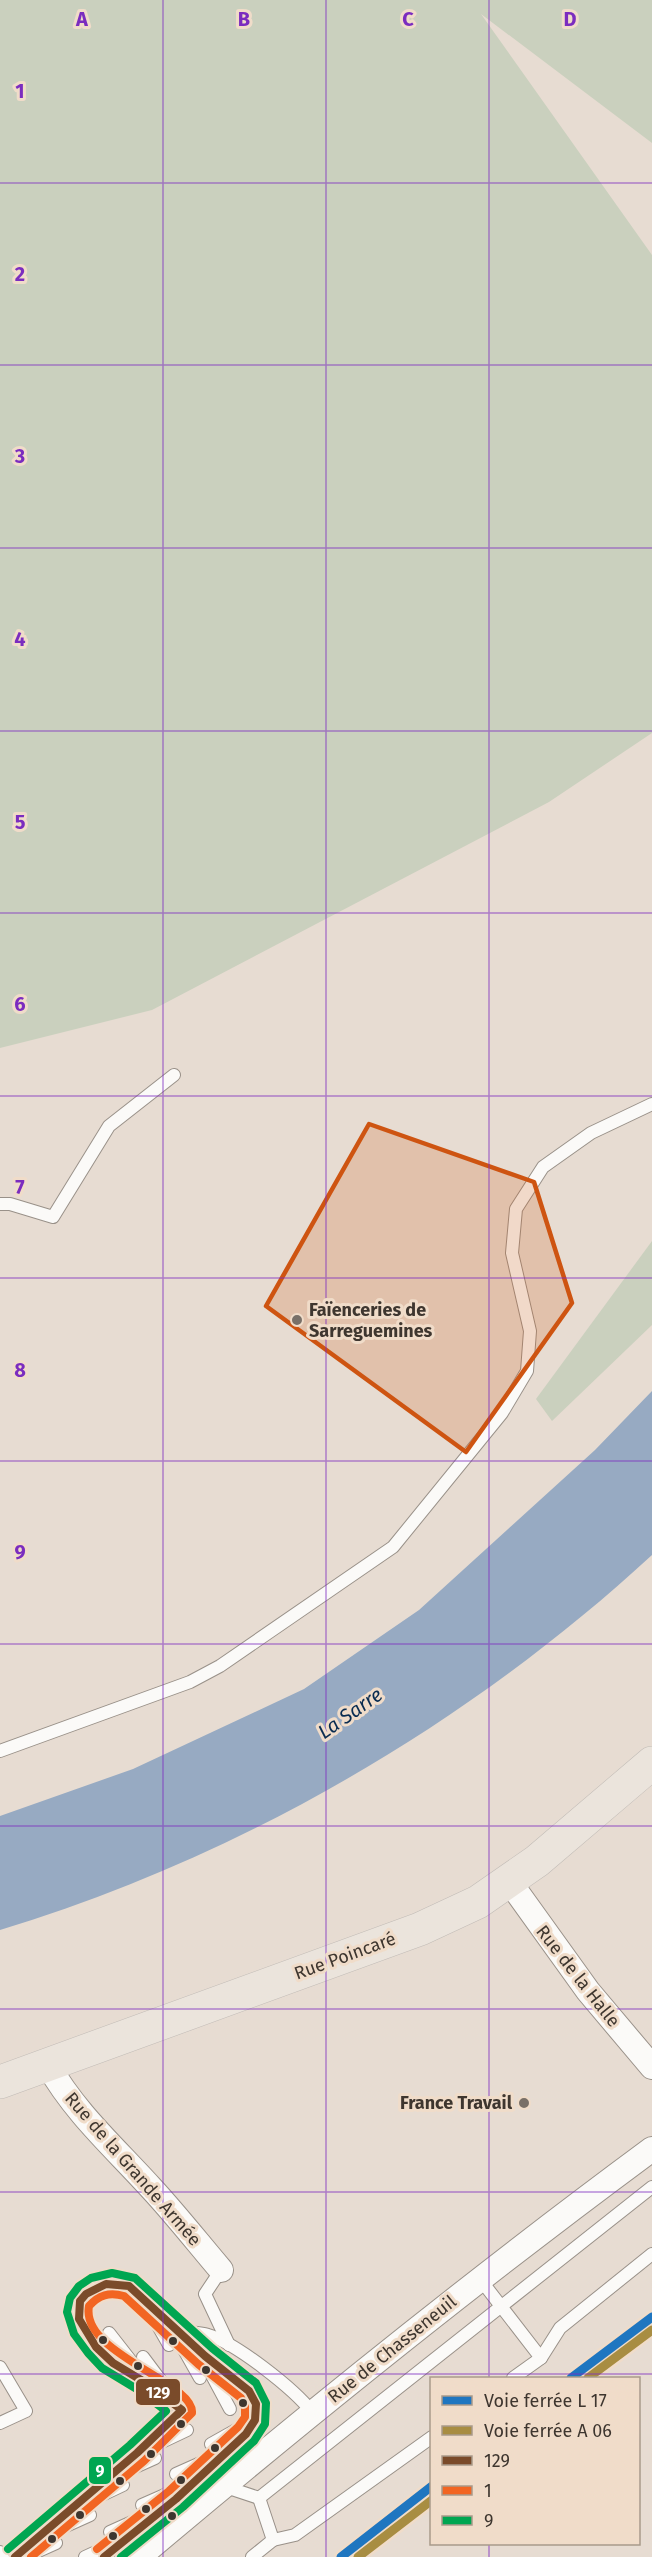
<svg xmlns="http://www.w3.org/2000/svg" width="652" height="2557" font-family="'Fira Sans',sans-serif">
<rect width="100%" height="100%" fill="#e7dcd2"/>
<!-- green -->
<g fill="#cad0be">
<path d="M0 0H652V143L481 14 652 255V733L549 802 152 1010 0 1048Z"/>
<path d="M652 1241V1325L552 1421 536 1399Z"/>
</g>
<!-- water -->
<path fill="#97aac2" d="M652 1391V1555C469 1724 239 1858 0 1930V1816L133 1769 304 1689 419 1610 595 1450Z"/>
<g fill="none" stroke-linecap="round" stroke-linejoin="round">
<!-- lane casing -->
<g stroke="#999189" stroke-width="14">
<g id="lane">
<path d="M0 1204H10L53 1217 109 1126 174 1075"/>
<path d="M0 1751 190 1682 220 1666 393 1547 502 1413 527 1371 530 1331 512 1253 516 1209 543 1167 591 1133 652 1104"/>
<path d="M221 2270 205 2294 229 2345"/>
<path d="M480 2279 541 2358"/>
<path d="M149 2310 169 2345"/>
<path d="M174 2332 200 2378"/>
<path d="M180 2332C189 2333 199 2332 208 2335 236 2343 294 2389 312 2412"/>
<path d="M109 2333 145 2379"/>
<path d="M201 2355 230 2409"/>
<path d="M143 2357 173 2397"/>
<path d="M0 2367 26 2411 0 2423"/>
<path d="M513 2378 541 2358 560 2328 652 2254"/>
<path d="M211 2444 252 2421"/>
<path d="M149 2448 187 2430"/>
<path d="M176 2474 221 2454"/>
<path d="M117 2475 155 2458"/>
<path d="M223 2486 259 2498"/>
<path d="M259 2498 652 2187"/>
<path d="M259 2498 273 2540 295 2535 432 2437"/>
<path d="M85 2503 123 2485"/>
<path d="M142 2505 183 2487"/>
<path d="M110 2532 150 2514"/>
<path d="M50 2533 90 2515"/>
<path d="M0 2552 3 2557"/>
<path d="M15 2557 137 2453 182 2410"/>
<path d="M25 2557 56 2543"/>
<path d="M85 2557 111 2545"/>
<path d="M104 2557 176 2499 246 2434 255 2420 256 2404 249 2391 205 2356 129 2286C111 2281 100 2282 86 2294 63 2312 94 2347 109 2360 118 2368 131 2372 141 2379 155 2388 168 2400 182 2410"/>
<path d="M252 2557 273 2540"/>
</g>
</g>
<!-- street casing -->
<g stroke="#999189" stroke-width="26">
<g id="street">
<path d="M509 1881 588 1991 652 2067"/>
<path d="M48 2065C75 2113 115 2148 152 2189 176 2215 198 2243 221 2270"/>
<path d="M139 2557C306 2416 476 2279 652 2149"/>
</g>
</g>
<!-- primary casing -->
<g stroke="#c1bbb6" stroke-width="34">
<path id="primary" d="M0 2082 420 1929 478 1902 537 1861 652 1763"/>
</g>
<!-- lane -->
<use href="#lane" stroke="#fbfaf8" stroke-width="12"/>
<!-- street -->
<use href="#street" stroke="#fbfaf8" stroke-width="24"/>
<!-- primary -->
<use href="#primary" stroke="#ebe4dc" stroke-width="33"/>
<!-- bus-1 casing -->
<g stroke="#f0dcc9" stroke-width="12">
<path id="bus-1" d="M15 2557 137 2453 182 2410 146 2383 113 2363 96 2347 79 2319 80 2301 86 2294 106 2284 129 2286 205 2356 249 2391 256 2404 255 2420 246 2434 176 2499 104 2557"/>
</g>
<!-- bus-2 casing -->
<g stroke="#f0dcc9" stroke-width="12">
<path id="bus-2" d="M31 2557 144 2461 192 2413C195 2382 80 2354 89 2306 99 2295 109 2292 124 2296L198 2364 241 2398 245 2406V2417L238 2427 169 2491 97 2549"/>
</g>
<!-- bus-3 casing -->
<g stroke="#f0dcc9" stroke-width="12">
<path id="bus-3" d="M8 2549 130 2445 166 2411 140 2391 102 2368 88 2353 74 2334 67 2312 70 2298 79 2286 91 2278 112 2273 135 2278 212 2348 256 2383 266 2403 265 2424 254 2441 183 2507 121 2557"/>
</g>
<!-- bus-1 -->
<use href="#bus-1" stroke="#7a4b2a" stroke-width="8"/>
<!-- bus-2 -->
<use href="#bus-2" stroke="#f26522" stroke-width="8"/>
<!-- bus-3 -->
<use href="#bus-3" stroke="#00a651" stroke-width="8"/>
<!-- rail-1 casing -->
<g stroke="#f0dcc9" stroke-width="14">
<g id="rail-1">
<path d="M571 2378 652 2317"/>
<path d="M341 2557 432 2486"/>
</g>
</g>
<!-- rail-2 casing -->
<g stroke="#f0dcc9" stroke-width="14">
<g id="rail-2">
<path d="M588 2378 652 2330"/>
<path d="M358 2557 432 2500"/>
</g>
</g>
<!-- rail-1 -->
<use href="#rail-1" stroke="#1f76c0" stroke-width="9"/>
<!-- rail-2 -->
<use href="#rail-2" stroke="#a88d42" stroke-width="9"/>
</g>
<!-- marked area -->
<path fill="#ce5411" fill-opacity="0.2" stroke="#ce5411" stroke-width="4.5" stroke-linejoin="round" d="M369 1124 534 1182 572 1303 466 1452 266 1306Z"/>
<!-- grid -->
<path fill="none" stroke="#7b2cbf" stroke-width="1.5" stroke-opacity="0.55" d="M163 0V2557M326 0V2557M489 0V2378M0 183H652M0 365H652M0 548H652M0 731H652M0 913H652M0 1096H652M0 1278H652M0 1461H652M0 1644H652M0 1826H652M0 2009H652M0 2192H652M0 2374H652M489 2544V2557"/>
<!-- markers -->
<g fill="#797068" stroke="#f0dcc9" stroke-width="2">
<circle cx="297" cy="1320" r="6"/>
<circle cx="524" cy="2103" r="6"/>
</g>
<g fill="#3e362f" stroke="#f0dcc9" stroke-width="2">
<circle cx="103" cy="2340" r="5"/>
<circle cx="173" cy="2341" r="5"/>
<circle cx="138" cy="2366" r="5"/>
<circle cx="206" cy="2370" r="5"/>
<circle cx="243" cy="2403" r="5"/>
<circle cx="181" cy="2424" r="5"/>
<circle cx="215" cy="2448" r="5"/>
<circle cx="151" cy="2454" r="5"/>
<circle cx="181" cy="2480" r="5"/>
<circle cx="120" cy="2481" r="5"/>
<circle cx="146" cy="2509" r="5"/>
<circle cx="80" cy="2515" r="5"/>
<circle cx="172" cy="2516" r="5"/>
<circle cx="113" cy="2536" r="5"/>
<circle cx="52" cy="2539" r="5"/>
</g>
<g text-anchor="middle" stroke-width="6" stroke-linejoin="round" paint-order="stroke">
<!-- poi labels -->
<g font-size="18" font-weight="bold" fill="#3e362f" stroke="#f0dcc9" text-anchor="start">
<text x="309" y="1316">Faïenceries de<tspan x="309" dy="21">Sarreguemines</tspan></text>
<text x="512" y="2109" text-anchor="end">France Travail</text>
</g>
<!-- street labels -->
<g font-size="18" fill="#3e362f" stroke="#f0dcc9">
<text transform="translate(345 1956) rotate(-20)" y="6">Rue Poincaré</text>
<text transform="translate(578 1976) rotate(52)" y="6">Rue de la Halle</text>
<text transform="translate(133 2169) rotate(49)" y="6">Rue de la Grande Armée</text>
<text transform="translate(392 2349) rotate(-39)" y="6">Rue de Chasseneuil</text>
</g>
<!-- water labels -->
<g font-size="20" font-style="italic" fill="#092c51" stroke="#f0dcc9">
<text transform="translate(350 1713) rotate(-35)" y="7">La Sarre</text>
</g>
</g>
<g font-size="20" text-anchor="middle" font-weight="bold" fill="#7b2cbf" stroke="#f0dcc9" stroke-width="6" stroke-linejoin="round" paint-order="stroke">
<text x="82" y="26">A</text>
<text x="244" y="26">B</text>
<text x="408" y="26">C</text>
<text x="570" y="26">D</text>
<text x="20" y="98">1</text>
<text x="20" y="281">2</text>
<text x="20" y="463">3</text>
<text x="20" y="646">4</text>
<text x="20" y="829">5</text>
<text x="20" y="1011">6</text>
<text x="20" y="1194">7</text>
<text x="20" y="1377">8</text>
<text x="20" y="1559">9</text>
</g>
<g stroke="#f0dcc9" stroke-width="2">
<rect x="135" y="2378" width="46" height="28" rx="6" fill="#7a4b2a"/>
<rect x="88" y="2456" width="24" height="29" rx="6" fill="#00a651"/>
</g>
<g font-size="16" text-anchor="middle" font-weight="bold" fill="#fff">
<text x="158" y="2398">129</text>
<text x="100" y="2476">9</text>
</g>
<!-- legend -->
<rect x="430" y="2377" width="210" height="168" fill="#f0dcc9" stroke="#a99a8b" stroke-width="1.5"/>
<rect x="442" y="2396" width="30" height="9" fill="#1f76c0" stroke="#a99a8b" stroke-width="1.5"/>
<text x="484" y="2407" font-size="18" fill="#3e362f">Voie ferrée L 17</text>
<rect x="442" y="2426" width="30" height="9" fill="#a88d42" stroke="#a99a8b" stroke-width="1.5"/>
<text x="484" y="2437" font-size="18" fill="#3e362f">Voie ferrée A 06</text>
<rect x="442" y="2456" width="30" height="9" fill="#7a4b2a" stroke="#a99a8b" stroke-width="1.5"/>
<text x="484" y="2467" font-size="18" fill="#3e362f">129</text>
<rect x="442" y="2486" width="30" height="9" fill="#f26522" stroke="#a99a8b" stroke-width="1.5"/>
<text x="484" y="2497" font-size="18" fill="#3e362f">1</text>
<rect x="442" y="2516" width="30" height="9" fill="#00a651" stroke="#a99a8b" stroke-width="1.5"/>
<text x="484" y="2527" font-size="18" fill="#3e362f">9</text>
</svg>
